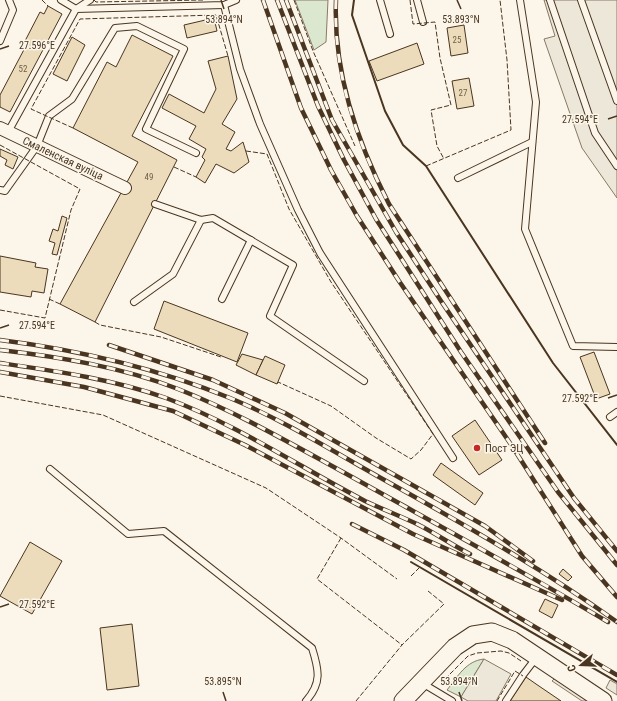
<svg xmlns="http://www.w3.org/2000/svg" width="617" height="701" font-family="'Roboto Condensed',sans-serif">
<rect width="100%" height="100%" fill="#fbf6e9"/>
<!-- green -->
<g fill="#dce7d0" stroke="#887966">
<path d="M295 0H328L326 42 314 50Z"/>
<path d="M484 659 461 697 447 690C458 676 466 661 484 659Z"/>
</g>
<!-- parking -->
<g fill="#ede7d9" stroke="#887966">
<path d="M544 0H617V198L582 148 544 39 555 36Z"/>
<path d="M484 659 511 674 496 701H468L461 697Z"/>
<path d="M555 678 590 701H582L552 681Z"/>
<path d="M610 680 617 684V695L606 688Z"/>
</g>
<!-- building -->
<g fill="#ecdcbc" stroke="#4a3520">
<path d="M48 6 62 14 10 112 0 107V95L28 42 25 41 40 12 44 14Z"/>
<path d="M214 18 217 31 187 38 184 25Z"/>
<path d="M464 25 468 53 451 56 447 28Z"/>
<path d="M132 35 173 56 132 136 177 160 95 322 60 304 138 162 73 128 107 62 116 67Z"/>
<path d="M72 37 85 45 67 81 53 74Z"/>
<path d="M417 43 424 64 377 81 369 61Z"/>
<path d="M228 56 237 99 222 124 235 132 226 149 231 151 243 142 249 162 234 173 216 164 205 183 196 177 205 160 202 157 206 149 189 139 196 126 162 108 169 94 204 113 216 89 208 61Z"/>
<path d="M469 78 474 106 457 109 452 81Z"/>
<path d="M0 149 18 157 13 169 5 165 7 160 0 156Z"/>
<path d="M62 216 67 218 57 255 52 254 55 243 49 241 53 229 58 231Z"/>
<path d="M0 256 36 263 35 267 48 269 44 293 32 291 31 297 0 292Z"/>
<path d="M164 301 248 333 237 362 154 329Z"/>
<path d="M594 352 610 394 596 399 580 357Z"/>
<path d="M242 354 263 360 256 375 236 365Z"/>
<path d="M265 356 285 365 277 384 256 375Z"/>
<path d="M475 420 502 460 479 475 452 436Z"/>
<path d="M441 463 483 493 475 505 433 475Z"/>
<path d="M30 542 62 561 32 614 0 596Z"/>
<path d="M563 569 572 577 568 581 559 574Z"/>
<path d="M545 599 558 605 552 618 539 611Z"/>
<path d="M132 624 139 686 107 690 100 628Z"/>
<path d="M526 677 536 684 561 701H510Z"/>
</g>
<g fill="none" stroke-linecap="round" stroke-linejoin="round">
<!-- lane casing -->
<g stroke="#4a3520" stroke-width="8">
<g id="lane">
<path d="M61 0 76 9 224 5 236 0"/>
<path d="M380 0 390 34"/>
<path d="M417 0 423 22"/>
<path d="M520 0 536 102 525 229 573 346 617 347"/>
<path d="M550 0 595 133 617 166"/>
<path d="M581 0 617 101"/>
<path d="M224 5 240 69 260 124 298 210 320 253 453 458"/>
<path d="M0 41 13 10 9 0"/>
<path d="M8 132 76 9 90 0"/>
<path d="M458 178 532 142"/>
<path d="M0 190 5 191 37 146 49 116 72 99 115 28 137 26 184 49 146 129 196 153"/>
<path d="M155 204 201 220 213 218 293 265 270 316 364 381"/>
<path d="M222 299 251 240"/>
<path d="M134 302 173 274 201 220"/>
<path d="M610 417 617 412"/>
<path d="M50 469 128 534 164 531 312 648C319 670 322 683 306 701"/>
<path d="M422 683 452 701"/>
<path d="M506 701 523 675 536 658"/>
</g>
</g>
<!-- street casing -->
<g stroke="#4a3520" stroke-width="14">
<path id="street" d="M0 128 125 188"/>
</g>
<!-- secondary casing -->
<g stroke="#4a3520" stroke-width="19">
<path id="secondary" d="M403 701 455 647 473 635 492 632 512 640 603 701"/>
</g>
<!-- lane -->
<use href="#lane" stroke="#fbf6e9" stroke-width="6"/>
<!-- street -->
<use href="#street" stroke="#fbf6e9" stroke-width="12"/>
<!-- secondary -->
<use href="#secondary" stroke="#fbf6e9" stroke-width="17"/>
<!-- rail casing -->
<g stroke="#4a3520" stroke-width="4.5">
<g id="rail">
<path d="M263 0 301 108 331 170 357 216 399 281 512 446 582 556 617 597"/>
<path d="M277 0 318 106 344 160 376 219 461 352 558 492 617 565"/>
<path d="M286 0 332 120 396 232 441 301 574 498 617 551"/>
<path d="M336 0C333 72 356 140 389 204L545 443"/>
<path d="M0 340C79 350 156 368 230 398 288 422 342 457 397 487 472 529 547 572 617 622"/>
<path d="M109 345 213 380 285 413 485 526 533 561"/>
<path d="M0 350C60 357 122 367 178 389 239 413 295 446 352 477 438 525 524 572 608 622"/>
<path d="M0 363C55 371 113 379 166 398 236 424 298 466 365 501 382 509 400 516 417 524 435 533 452 545 470 554"/>
<path d="M0 372 84 387 173 411 245 445 413 534 562 600"/>
<path d="M352 524 404 550 617 675"/>
</g>
</g>
<!-- rail -->
<use href="#rail" stroke="#fbf6e9" stroke-width="3" stroke-dasharray="9" stroke-linecap="butt"/>
<!-- fence -->
<g stroke="#4a3520" stroke-width="1" stroke-dasharray="5 2" stroke-linecap="butt">
<path d="M42 0 48 6"/>
<path d="M94 0 96 2 203 0"/>
<path d="M294 0 313 51 355 146"/>
<path d="M410 0 413 24 435 22 440 58 451 105 431 110 437 146 444 159"/>
<path d="M73 128 31 109 80 19 216 15 228 56"/>
<path d="M0 145 80 189 71 210 45 318 0 310"/>
<path d="M246 151 267 154 289 209 331 282 433 434 421 450 411 459 376 438 331 406 278 382 277 384"/>
<path d="M426 166 511 130 507 60 500 0"/>
<path d="M174 167 196 177"/>
<path d="M49 299 60 304"/>
<path d="M95 322 100 325 161 337 221 357"/>
<path d="M0 396 103 415 266 488 341 538 397 579"/>
<path d="M341 538 317 579 402 645"/>
<path d="M411 576 419 568"/>
<path d="M445 679 468 656 477 653 501 651 509 653 521 661"/>
<path d="M356 701 402 645 444 604 428 591"/>
<path d="M497 701 515 671 523 676"/>
</g>
<!-- wall -->
<g stroke="#4a3520" stroke-width="2">
<path d="M354 0 352 15 385 111 403 145 426 166 553 363 617 445"/>
<path d="M411 562 617 682"/>
</g>
</g>
<!-- ticks -->
<path fill="none" stroke="#4a3520" stroke-width="1.5" d="M221 0 224 9M457 0 461 9M0 49 9 46M608 119 617 116M0 328 9 325M608 398 617 395M0 607 9 604M223 692 226 701M459 692 462 701"/>
<!-- markers -->
<circle fill="#c62828" stroke="#fbf6e9" stroke-width="1.5" cx="477" cy="448" r="4"/>
<g text-anchor="middle" stroke-width="3" stroke-linejoin="round" paint-order="stroke">
<!-- number labels -->
<g font-size="9" fill="#725f47">
<text x="457" y="43">25</text>
<text x="23" y="72">52</text>
<text x="463" y="96">27</text>
<text x="149" y="180">49</text>
</g>
<!-- street labels -->
<g font-size="11" fill="#4a3520" stroke="#fbf6e9">
<text transform="translate(63 158) rotate(25)" y="4">Смаленская вуліца</text>
</g>
<!-- poi labels -->
<g font-size="11" fill="#4a3520" stroke="#fbf6e9" text-anchor="start">
<text x="485" y="452">Пост ЭЦ</text>
</g>
</g>
<g font-size="10" text-anchor="middle" fill="#4a3520" stroke="#fbf6e9" stroke-width="3" stroke-linejoin="round" paint-order="stroke">
<text x="224" y="23">53.894°N</text>
<text x="461" y="23">53.893°N</text>
<text x="37" y="49">27.596°E</text>
<text x="580" y="123">27.594°E</text>
<text x="37" y="329">27.594°E</text>
<text x="580" y="402">27.592°E</text>
<text x="37" y="608">27.592°E</text>
<text x="223" y="685">53.895°N</text>
<text x="459" y="685">53.894°N</text>
</g>
<!-- north arrow -->
<g transform="translate(581 665) rotate(251)" stroke="#fbf6e9" stroke-width="3" paint-order="stroke">
<path d="M0-3L7 15L0 10L-7 15Z" fill="#4a3520"/>
<text y="-6" font-size="11" font-weight="bold" text-anchor="middle" fill="#4a3520">С</text>
</g>
</svg>
